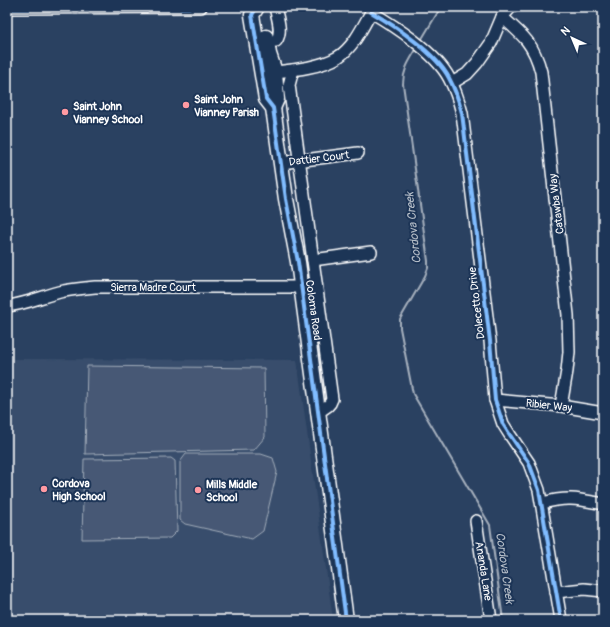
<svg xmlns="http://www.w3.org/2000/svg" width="610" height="627" font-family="Pangolin,sans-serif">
<rect width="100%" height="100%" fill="#2a4161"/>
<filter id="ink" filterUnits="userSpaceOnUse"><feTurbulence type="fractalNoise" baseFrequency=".025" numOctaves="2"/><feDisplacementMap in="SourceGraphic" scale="8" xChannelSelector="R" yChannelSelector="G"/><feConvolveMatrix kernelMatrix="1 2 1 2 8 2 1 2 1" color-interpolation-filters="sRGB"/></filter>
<g filter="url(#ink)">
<!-- built -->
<path fill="#394e6c" d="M7 359 297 360 333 620H7Z"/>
<!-- green -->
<g fill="#465975" stroke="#a2acba">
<path d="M87 366 264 368 265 437 254 450 85 454Z"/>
<path d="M186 454H261L273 458 277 472 263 531 252 539 185 524 180 520V462Z"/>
<path d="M171 458 175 461 177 531 170 538 82 539 84 459Z"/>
</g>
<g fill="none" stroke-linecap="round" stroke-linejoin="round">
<!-- stream -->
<g stroke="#a7b1be" stroke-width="2">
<path d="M420 42 441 7"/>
<path d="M417 48C410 60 403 69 403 84L428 261V268L425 276 400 319V328L413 394 490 525 503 620"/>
</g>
<!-- minor casing -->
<g stroke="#fff" stroke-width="14">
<g id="minor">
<path d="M7 8 201 7"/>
<path d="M371 12C395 26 436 53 449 78 455 89 459 101 462 113L490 341 495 400 503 424 510 435 529 463 539 490 561 620"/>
<path d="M502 17C523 35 534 44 541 72L568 315 569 352 567 371 561 406"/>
<path d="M267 42 276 41C283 32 277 17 275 7"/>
<path d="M293 70 289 85 332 399C330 406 325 409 318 411"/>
<path d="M275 72C293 70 322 67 338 57 355 46 364 24 374 7"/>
<path d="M452 83 467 74 477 63 491 43 502 17 511 7"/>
<path d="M281 163 358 153"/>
<path d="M313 260 371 252"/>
<path d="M7 306C27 304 45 295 64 291 75 289 85 288 95 287H301"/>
<path d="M495 400 561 406 603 413"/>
<path d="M542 503C568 496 578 499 603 504"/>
<path d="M476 521 491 620"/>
<path d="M556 592 584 589 603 591"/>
</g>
</g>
<!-- major casing -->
<g stroke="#fff" stroke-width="17">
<g id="major">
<path d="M257 7 252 15 266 99 273 108 286 199 298 262 346 620"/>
<path d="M266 37 269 54 275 72 277 99 273 108"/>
</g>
</g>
<!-- minor -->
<use href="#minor" stroke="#1d3557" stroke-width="11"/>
<!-- major -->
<use href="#major" stroke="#1d3557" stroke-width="14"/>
<!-- cycleway casing -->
<g stroke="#1d3557" stroke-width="6">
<g id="cycleway">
<path d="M250 7H257L252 15 266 99 273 108 286 199 298 262 346 620"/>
<path d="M7 8 201 7"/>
<path d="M371 12C395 26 436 53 449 78 455 89 459 101 462 113L490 341 495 400 503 424 510 435 529 463 539 490 561 620"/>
</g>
</g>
<!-- cycleway -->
<use href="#cycleway" stroke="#80bcff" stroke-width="4"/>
</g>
</g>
<!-- markers -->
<g fill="#ff9aa2" stroke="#1d3557" stroke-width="1.5">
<circle cx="186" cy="105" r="4"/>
<circle cx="65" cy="112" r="4"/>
<circle cx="44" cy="489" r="4"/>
<circle cx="198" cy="490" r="4"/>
</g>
<g text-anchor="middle" stroke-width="4" stroke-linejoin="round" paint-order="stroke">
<!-- poi labels -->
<g font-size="11" font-weight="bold" fill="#fff" stroke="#1d3557" text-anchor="start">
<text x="194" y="103">Saint John<tspan x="194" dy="13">Vianney Parish</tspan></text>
<text x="73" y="110">Saint John<tspan x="73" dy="13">Vianney School</tspan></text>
<text x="52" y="487">Cordova<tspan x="52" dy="13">High School</tspan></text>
<text x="206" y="488">Mills Middle<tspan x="206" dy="13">School</tspan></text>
</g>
<!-- street labels -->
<g font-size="11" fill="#fff" stroke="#1d3557">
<text transform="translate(319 158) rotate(-7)" y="4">Dattier Court</text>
<text transform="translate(556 204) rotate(-97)" y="4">Catawba Way</text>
<text x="153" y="291">Sierra Madre Court</text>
<text transform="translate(476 303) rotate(-97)" y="4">Dolecetto Drive</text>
<text transform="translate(314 310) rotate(82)" y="4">Coloma Road</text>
<text transform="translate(549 405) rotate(6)" y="4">Ribier Way</text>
<text transform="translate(484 571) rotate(81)" y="4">Ananda Lane</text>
</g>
<!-- water labels -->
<g font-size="12" font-style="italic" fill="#b6bec8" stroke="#1d3557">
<text transform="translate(413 228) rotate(-96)" y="4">Cordova Creek</text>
<text transform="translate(505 568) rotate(82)" y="4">Cordova Creek</text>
</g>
</g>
<!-- margin -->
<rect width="610" height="627" fill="none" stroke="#1d3557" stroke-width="24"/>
<rect x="12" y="12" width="586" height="603" fill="none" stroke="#fff" stroke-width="1.5" filter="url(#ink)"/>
<!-- north arrow -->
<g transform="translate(572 38) rotate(316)" stroke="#1d3557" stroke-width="3" paint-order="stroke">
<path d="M0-3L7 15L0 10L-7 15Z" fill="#ffffff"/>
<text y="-6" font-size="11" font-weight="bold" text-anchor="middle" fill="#ffffff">N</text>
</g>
</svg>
